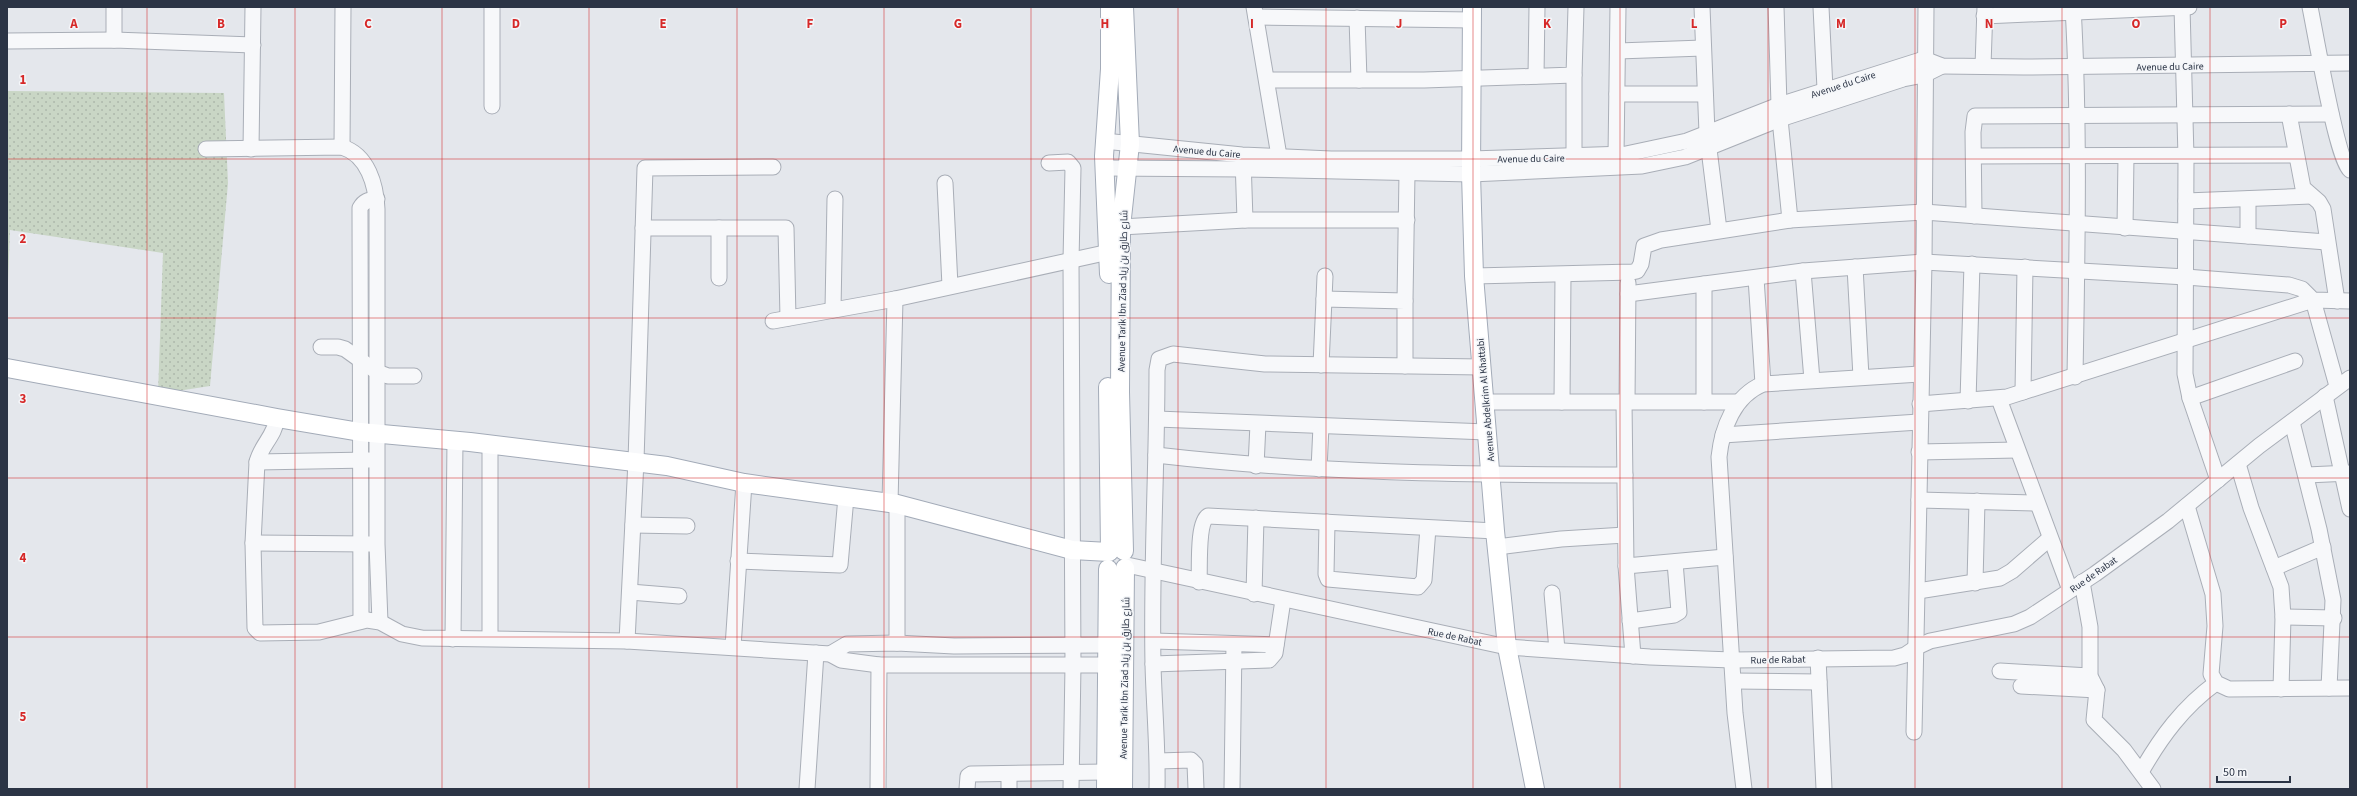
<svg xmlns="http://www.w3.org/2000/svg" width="2357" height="796" font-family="'Source Sans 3',Cairo,sans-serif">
<defs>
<pattern id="grass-dots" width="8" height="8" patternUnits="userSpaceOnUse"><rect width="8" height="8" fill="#c9d6c5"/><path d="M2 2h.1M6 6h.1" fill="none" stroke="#adb8ab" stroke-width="1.8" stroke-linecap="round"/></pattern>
</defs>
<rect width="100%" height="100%" fill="#e4e7ec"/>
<!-- grass -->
<path fill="url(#grass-dots)" d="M7 91 224 93 228 183 210 386 158 394 163 253 10 230 7 309Z"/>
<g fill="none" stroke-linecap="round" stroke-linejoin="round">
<!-- minor casing -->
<g stroke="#a9aeb7" stroke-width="17">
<g id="minor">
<path d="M492 7V106"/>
<path d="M1254 7 1279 156"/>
<path d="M1702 7 1707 133 1719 230"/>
<path d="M1776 7 1779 105"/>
<path d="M1821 7 1825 89"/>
<path d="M2073 7C2080 130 2077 254 2075 377"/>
<path d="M2182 7 2186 157 2185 374 2190 398 2218 480"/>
<path d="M2310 7C2315 31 2337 161 2350 170"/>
<path d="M1984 16 2189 7"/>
<path d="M1256 17 1472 20"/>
<path d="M1357 18 1359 80"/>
<path d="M114 40V7"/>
<path d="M7 41 114 40 253 45"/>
<path d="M1618 51 1703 48"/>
<path d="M1983 66 1985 7"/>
<path d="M1574 75V157"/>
<path d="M1536 76 1537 7"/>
<path d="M1267 80H1424L1574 75 1576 7"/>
<path d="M1617 94H1705"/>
<path d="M2289 114 2303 188 2319 202 2323 209 2337 301"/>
<path d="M1780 119 1790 220"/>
<path d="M1104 141 1242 155 1331 159H1471L1626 154 1687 141 1779 105 1924 59 1942 66 2024 67 2350 63"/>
<path d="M342 147 343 7"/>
<path d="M206 149 342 147C368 155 376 185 377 209V544L380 622"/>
<path d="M251 149 253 7"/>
<path d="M1616 155 1618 7"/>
<path d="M1974 156 2296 155"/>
<path d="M1243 159 1245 220"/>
<path d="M1049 163 1068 162 1073 168 1071 261 1073 665 1071 789"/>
<path d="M1105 168 1244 169 1471 174 1642 166 1685 157 1780 119 1903 79 1924 75 1942 66"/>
<path d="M945 183 950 286"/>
<path d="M2248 199V236"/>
<path d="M2186 201 2311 196"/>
<path d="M1974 216 1973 132 1975 116 2331 114"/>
<path d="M1121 227 1245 220H1407"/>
<path d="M643 228H786L788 318"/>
<path d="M2125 228 2126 156"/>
<path d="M1855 267 1861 377"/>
<path d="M1803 271 1812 380"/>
<path d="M1474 276 1632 272 1637 271 1641 264 1644 246 1661 240 1790 220 1924 212 2327 242"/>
<path d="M719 278V228"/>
<path d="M1756 278 1763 384"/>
<path d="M1628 294 1803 271 1924 262 2186 277 2289 285 2302 289 2313 300 2350 301"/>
<path d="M1324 299 1325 276"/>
<path d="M1405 301 1407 173"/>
<path d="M833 310 835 199"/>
<path d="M773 321 895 299"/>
<path d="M321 347H338L345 349 377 372 388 376H414"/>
<path d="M1321 365 1324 299 1405 301V366"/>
<path d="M2023 392 2025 267"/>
<path d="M2325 396 2350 509"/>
<path d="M2190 398 2295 361"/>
<path d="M1999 399 2070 590"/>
<path d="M1968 401 1972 264"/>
<path d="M1485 402H1738"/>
<path d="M1562 402 1563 275"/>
<path d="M1624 402 1626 566 1633 656"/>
<path d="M1627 402 1628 283"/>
<path d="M1704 402V284"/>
<path d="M1920 404 2007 397 2313 300 2337 386"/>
<path d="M277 418C275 436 261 445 257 462L253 543 255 628 260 633 319 632 367 620 380 622 402 634 422 638 627 641 830 654 841 660 879 665H1106"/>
<path d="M1157 419 1487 432"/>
<path d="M2292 422 2319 529 2333 600 2329 688"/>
<path d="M1723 435 1919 422"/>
<path d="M1919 452 2017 450"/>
<path d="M1156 455C1312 473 1468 475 1625 475"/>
<path d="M257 462 369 460"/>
<path d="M2238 464 2251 508 2281 587 2283 617 2281 689"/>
<path d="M1256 466 1258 424"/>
<path d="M1319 469 1321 426"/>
<path d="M2307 475 2350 473"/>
<path d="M1919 500 2037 503"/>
<path d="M890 503 895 299 1109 252"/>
<path d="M2187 506 2213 594 2215 626 2211 674 2216 683 2229 689 2350 688"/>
<path d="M1327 522 1326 574 1328 579 1418 587 1424 580 1428 528"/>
<path d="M633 525 687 526"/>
<path d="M253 543 370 544"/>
<path d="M1497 547 1561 539 1625 535"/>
<path d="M738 561 840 565 846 497"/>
<path d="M1127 565 1507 647 1650 657 1732 660 1894 658 1905 655 1917 647 1930 641 2014 624 2030 617 2095 574 2168 521 2259 446 2350 378"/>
<path d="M1626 566 1725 557"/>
<path d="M2274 568 2323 547"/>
<path d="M1199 582C1200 568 1197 523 1208 516L1495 531"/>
<path d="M2082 582 2090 627V676L2097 690 2094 720 2124 750 2153 789"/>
<path d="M1975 583 1977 501"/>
<path d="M1918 591 2000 578 2012 571 2049 539"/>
<path d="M630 592 679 596"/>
<path d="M1552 593 1557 650"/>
<path d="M1254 594 1256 518"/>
<path d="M2283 617 2334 618"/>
<path d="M361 621 360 208C364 201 368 200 377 199"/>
<path d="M1630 621 1674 615 1679 612 1675 562"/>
<path d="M490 638V444"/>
<path d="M453 639 455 440"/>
<path d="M627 641 636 461 645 168 773 167"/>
<path d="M1154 641 1276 645"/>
<path d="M897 643V504"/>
<path d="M733 647 744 483"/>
<path d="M830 654 847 644 897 643 954 646 1106 645"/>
<path d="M1818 658 1824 789"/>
<path d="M1153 664 1269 660 1275 653 1283 600"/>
<path d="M2000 671 2090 676"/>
<path d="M1734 681 1819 682"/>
<path d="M2021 686 2097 690"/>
<path d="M1914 732 1924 262 1926 7"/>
<path d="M1158 761 1191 760 1195 764 1196 789"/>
<path d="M2141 772C2161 737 2183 707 2216 683"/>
<path d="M1009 774V789"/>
<path d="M807 789 816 653"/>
<path d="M878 789 879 665"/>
<path d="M967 789 968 776 971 774 1106 772"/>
<path d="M1157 789C1158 747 1154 706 1153 664 1151 566 1157 468 1157 370L1159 359 1173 354 1265 364 1482 367"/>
<path d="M1232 789 1234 644"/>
<path d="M1744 789 1735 713 1719 457C1722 428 1734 396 1763 384L1920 374"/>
</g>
</g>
<!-- major casing -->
<g stroke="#a3abb8" stroke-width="20">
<g id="major">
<path d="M1472 7 1471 174 1474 276 1495 531 1507 647 1535 789"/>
<path d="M1109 274 1104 156 1110 69V7"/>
<path d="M7 368 277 418 360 432 470 442 667 466 744 483 897 504 1072 550 1109 552"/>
<path d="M1108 387 1110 551"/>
<path d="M1124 551 1120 392 1121 227 1130 144 1124 7"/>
<path d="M1106 789 1108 569"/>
<path d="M1123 789 1125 568"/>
</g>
</g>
<!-- minor -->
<use href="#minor" stroke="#f7f8fa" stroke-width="15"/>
<!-- major -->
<use href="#major" stroke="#fff" stroke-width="18"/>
</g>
<!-- grid -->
<path fill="none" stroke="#d62828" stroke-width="1" stroke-opacity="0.55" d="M147 7V789M295 7V789M442 7V789M589 7V789M737 7V789M884 7V789M1031 7V789M1178 7V789M1326 7V789M1473 7V789M1620 7V789M1768 7V789M1915 7V789M2062 7V789M2210 7V789M7 159H2350M7 318H2350M7 478H2350M7 637H2350"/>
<g text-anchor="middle" stroke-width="3" stroke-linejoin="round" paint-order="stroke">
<!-- street labels -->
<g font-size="10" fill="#2b3445" stroke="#f4f6f9">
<text transform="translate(2170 66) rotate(-1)" y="4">Avenue du Caire</text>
<text transform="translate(1843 84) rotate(-18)" y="4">Avenue du Caire</text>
<text transform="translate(1207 151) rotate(5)" y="4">Avenue du Caire</text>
<text transform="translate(1531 158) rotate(-1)" y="4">Avenue du Caire</text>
<text transform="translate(1122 291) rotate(-89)" y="4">Avenue Tarik Ibn Ziad شارع طارق بن زياد</text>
<text transform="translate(1485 400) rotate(-95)" y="4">Avenue Abdelkrim Al Khattabi</text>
<text transform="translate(2093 574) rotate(-35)" y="4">Rue de Rabat</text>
<text transform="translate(1455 636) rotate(12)" y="4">Rue de Rabat</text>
<text transform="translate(1778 659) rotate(-1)" y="4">Rue de Rabat</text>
<text transform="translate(1124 678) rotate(-89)" y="4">Avenue Tarik Ibn Ziad شارع طارق بن زياد</text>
</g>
</g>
<g font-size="13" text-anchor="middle" font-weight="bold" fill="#d62828" stroke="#f4f6f9" stroke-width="3" stroke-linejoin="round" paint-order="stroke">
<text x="74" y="28">A</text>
<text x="221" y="28">B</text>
<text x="368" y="28">C</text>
<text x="516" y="28">D</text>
<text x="663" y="28">E</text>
<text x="810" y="28">F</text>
<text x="958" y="28">G</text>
<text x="1105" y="28">H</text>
<text x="1252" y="28">I</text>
<text x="1399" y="28">J</text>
<text x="1547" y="28">K</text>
<text x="1694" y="28">L</text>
<text x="1841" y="28">M</text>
<text x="1989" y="28">N</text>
<text x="2136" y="28">O</text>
<text x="2283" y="28">P</text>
<text x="23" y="84">1</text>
<text x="23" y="243">2</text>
<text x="23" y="403">3</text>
<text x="23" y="562">4</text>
<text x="23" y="721">5</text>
</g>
<!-- border -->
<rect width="2357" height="796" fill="none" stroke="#2b3445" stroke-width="16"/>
<!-- scale -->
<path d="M2217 776v6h73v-6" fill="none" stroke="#2b3445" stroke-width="2"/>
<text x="2223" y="776" font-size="12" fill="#2b3445" stroke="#f4f6f9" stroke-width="3" paint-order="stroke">50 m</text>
</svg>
